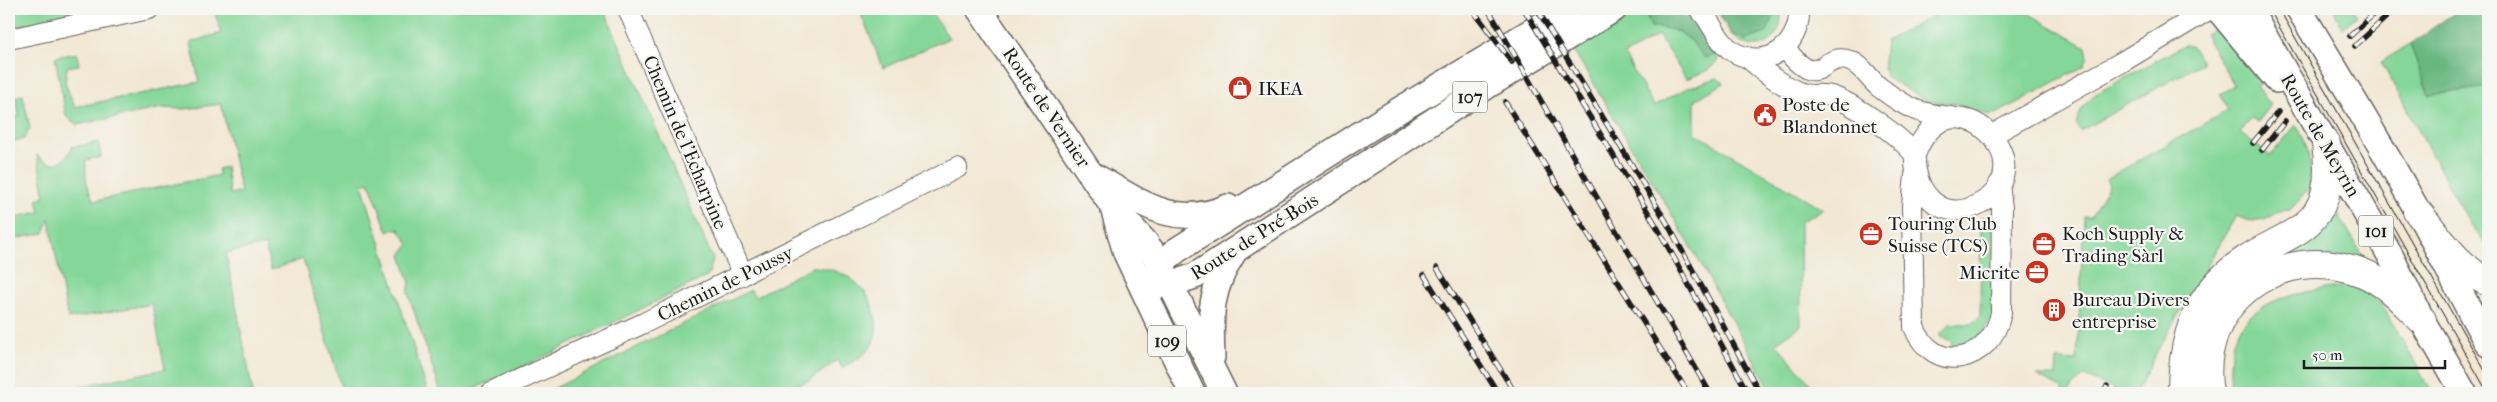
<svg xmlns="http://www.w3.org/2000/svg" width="2497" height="402" font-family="'IM FELL French Canon',serif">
<rect width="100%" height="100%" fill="#f6f6f2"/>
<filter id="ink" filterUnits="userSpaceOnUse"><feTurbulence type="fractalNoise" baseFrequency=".02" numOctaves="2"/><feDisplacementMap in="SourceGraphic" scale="10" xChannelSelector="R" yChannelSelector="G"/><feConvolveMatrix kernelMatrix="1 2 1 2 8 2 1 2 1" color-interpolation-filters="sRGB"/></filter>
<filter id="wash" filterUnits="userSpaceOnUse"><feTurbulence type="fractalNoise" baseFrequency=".0096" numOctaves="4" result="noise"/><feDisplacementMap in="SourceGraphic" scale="20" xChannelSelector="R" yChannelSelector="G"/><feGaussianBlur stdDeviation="1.12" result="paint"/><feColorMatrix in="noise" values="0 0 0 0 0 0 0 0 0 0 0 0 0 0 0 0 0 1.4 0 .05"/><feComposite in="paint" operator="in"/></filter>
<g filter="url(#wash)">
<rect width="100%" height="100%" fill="#f2e7d3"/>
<!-- green -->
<g fill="#84d799" stroke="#507a5a">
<path d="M9 9H98L16 27 14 21 9 22Z"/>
<path d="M214 9H604L713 259 708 276 519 369 463 393H441L408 293 410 283 401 255 409 244 398 228 388 232 369 182 362 185 428 393H343L303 259 271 270 265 245 226 253 253 393H175L174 389 153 393H47L165 369 152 304 68 319 49 219 44 233 9 240V218L40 212 37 199 45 196 37 155C51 169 65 164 72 147L99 142 101 157 86 160C85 177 86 186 94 201L219 175 218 169 226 167 230 194 241 192 221 104 185 109 162 108 77 125 66 116 55 57 77 53 79 65 67 67 65 83 75 107 199 82 191 42 221 33Z"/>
<path d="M859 9H929L949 38 883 68Z"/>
<path d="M1776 9H1781C1784 42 1756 59 1731 34L1747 40 1776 12Z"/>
<path d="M1946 9H2021L2086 47 2088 57 2084 66 1998 113 1990 115 1951 103 1927 101 1887 78 1883 69 1886 41Z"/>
<path d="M2334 9H2353L2357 16 2342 28Z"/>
<path d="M1639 10H1645L1651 27C1683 29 1685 34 1705 58L1718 54 1717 62 1707 71 1686 79 1658 35 1624 55 1654 106 1687 88 1717 78 1724 83 1695 100V133L1823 209 1800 222 1801 326 1776 343 1818 393H1772L1690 245 1574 51Z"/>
<path d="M2219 26 2264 82 2257 87 2271 105 2258 122 2252 118 2240 132 2270 156 2296 125C2311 149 2309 160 2311 187L2290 210 2278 211C2265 224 2252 223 2236 216L2161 344 2136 393H2122L2085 376 2072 386 2069 393H2064L2061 388 2037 376H2056L2057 360 2077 361 2084 216H2091L2109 185 2106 179 2228 110 2220 94 2234 86 2205 34Z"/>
<path d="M2186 44 2192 46 2202 63 2080 131 2076 123 2083 106 2094 95Z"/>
<path d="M2410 44 2429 95 2488 87V247L2472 228 2381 62Z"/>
<path d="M23 95 30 129 24 139 9 142V120L19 116 15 97Z"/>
<path d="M2332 203 2370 268 2272 263 2198 332Z"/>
<path d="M1993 212 1992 318 1976 341 1966 346 1951 348 1952 341 1938 336 1950 324H1971L1980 317 1981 218Z"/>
<path d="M812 267C845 268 872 287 876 322 877 329 875 342 870 348 863 357 852 362 842 368L837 360 812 379 778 393H545L751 290 755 297Z"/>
<path d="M2350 286 2374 298 2386 310 2426 383 2434 393H2232C2218 306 2278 293 2350 286Z"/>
</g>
<!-- forest -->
<g fill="#6bb881" stroke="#446a4e">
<path d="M1656 9C1690 9 1698 29 1718 54L1705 58C1685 34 1683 29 1651 27L1645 10Z"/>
<path d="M1716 9H1776V12L1766 33 1746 40 1731 34Z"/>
<path d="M2460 9H2488V87L2429 95 2410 44Z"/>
</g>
</g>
<g filter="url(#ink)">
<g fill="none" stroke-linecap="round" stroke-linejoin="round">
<!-- minor casing -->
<g stroke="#67635c" stroke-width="22">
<g id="minor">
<path d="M628 9 743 275"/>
<path d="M1699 9C1712 21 1716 40 1732 51 1766 72 1801 46 1799 9"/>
<path d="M9 39 149 9"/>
<path d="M1785 48C1822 96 1820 50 1850 61 1862 65 1869 79 1879 87 1891 96 1907 108 1922 112 1933 115 1945 116 1956 118"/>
<path d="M1747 57C1763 71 1780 85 1801 93 1810 97 1821 93 1831 96 1855 104 1899 135 1915 155 1913 189 1939 224 1977 205 2053 168 1950 63 1915 155"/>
<path d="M1992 135 2122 62 2210 9"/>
<path d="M1915 175 1912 206 1914 327C1933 375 1991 364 2001 313L2002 208 1999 184"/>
<path d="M491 393 644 323 957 168"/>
</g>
</g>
<!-- major casing -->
<g stroke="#67635c" stroke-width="28">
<g id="major">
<path d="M979 9 1113 207 1145 242 1160 263 1224 393"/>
<path d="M2218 9 2277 80"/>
<path d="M2249 9 2391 257 2422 320 2464 393"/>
<path d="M2299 9C2339 76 2380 142 2417 210 2441 254 2463 300 2488 344"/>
<path d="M1094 176C1141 202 1174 230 1228 207"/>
<path d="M1114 211 1126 253 1192 393"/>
<path d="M1143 288 1171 284 1195 276 1490 84 1614 9"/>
<path d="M1143 288 1160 263 1177 250 1381 121 1569 9"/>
<path d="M1212 357C1210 314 1210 289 1234 252"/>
</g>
</g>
<!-- highway casing -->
<g stroke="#67635c" stroke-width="30">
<g id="highway">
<path d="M2417 211C2438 236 2458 268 2488 282"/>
<path d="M2182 393C2182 351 2190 312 2220 281 2272 226 2341 246 2326 144"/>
<path d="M2209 393C2194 303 2279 240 2363 273 2386 282 2404 303 2422 320"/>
</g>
</g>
<!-- minor -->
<use href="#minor" stroke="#fff" stroke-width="20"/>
<!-- major -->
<use href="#major" stroke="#fff" stroke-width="25"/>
<!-- highway -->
<use href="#highway" stroke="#fff" stroke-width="28"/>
<!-- tram -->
<g stroke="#1c1c1c" stroke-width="1">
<path d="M2269 9 2488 393"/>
<path d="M2279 9 2488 376"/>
</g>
<!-- rail casing -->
<g stroke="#1c1c1c" stroke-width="5.5">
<g id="rail">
<path d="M1472 9 1512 62"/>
<path d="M1488 9 1710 393"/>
<path d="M1524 9 1657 227 1748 393"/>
<path d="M1537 9 1667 223 1760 393"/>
<path d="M2350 36 2379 9"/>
<path d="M2355 46 2395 9"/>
<path d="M1505 102 1688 393"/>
<path d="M2253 143 2278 112"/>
<path d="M2262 150 2285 121"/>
<path d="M1437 268 1515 393"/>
<path d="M1424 275 1498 393"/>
<path d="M2104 393 2107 386"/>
<path d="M2116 393 2117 391"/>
</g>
</g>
<!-- rail -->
<use href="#rail" stroke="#f6f6f2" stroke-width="4" stroke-dasharray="11" stroke-linecap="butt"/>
</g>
</g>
<!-- icons -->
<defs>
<g id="shop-disc" transform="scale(1.25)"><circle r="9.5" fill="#c8321e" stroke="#f6f6f2"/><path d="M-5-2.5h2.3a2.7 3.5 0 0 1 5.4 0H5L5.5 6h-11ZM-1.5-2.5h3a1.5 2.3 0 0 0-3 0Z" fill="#fff"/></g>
<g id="civic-disc" transform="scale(1.25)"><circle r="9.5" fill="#c8321e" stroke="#f6f6f2"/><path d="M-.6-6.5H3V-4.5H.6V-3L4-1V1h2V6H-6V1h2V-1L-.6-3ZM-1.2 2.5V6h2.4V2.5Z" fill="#fff"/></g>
<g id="office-disc" transform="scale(1.25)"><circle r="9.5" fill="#c8321e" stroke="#f6f6f2"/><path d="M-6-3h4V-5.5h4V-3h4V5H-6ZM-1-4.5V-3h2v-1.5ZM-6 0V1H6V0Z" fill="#fff"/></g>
<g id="building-disc" transform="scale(1.25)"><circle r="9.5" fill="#c8321e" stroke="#f6f6f2"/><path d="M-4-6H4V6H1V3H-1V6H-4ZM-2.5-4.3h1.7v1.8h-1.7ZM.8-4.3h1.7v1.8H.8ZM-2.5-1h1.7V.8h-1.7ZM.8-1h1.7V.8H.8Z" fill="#fff"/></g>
</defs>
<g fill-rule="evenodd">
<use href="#shop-disc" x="1240" y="88"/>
<use href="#civic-disc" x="1765" y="115"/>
<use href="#office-disc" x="1871" y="234"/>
<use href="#office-disc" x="2044" y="244"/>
<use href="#office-disc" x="2037" y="272"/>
<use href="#building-disc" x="2054" y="310"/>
</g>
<g text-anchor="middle" stroke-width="4.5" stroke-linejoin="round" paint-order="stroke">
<!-- shield labels -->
<g fill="#f6f6f2" stroke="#5d5d5c" stroke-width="1">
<rect x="1452.5" y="81.5" width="35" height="31" rx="4"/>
<rect x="2358.5" y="215.5" width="35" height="31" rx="4"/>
<rect x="1148" y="325.5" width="38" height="31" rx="4"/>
</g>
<g font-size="18" font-weight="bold" fill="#1c1c1c">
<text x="1470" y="103">107</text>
<text x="2376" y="237">101</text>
<text x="1167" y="347">109</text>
</g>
<!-- poi labels -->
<g font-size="19" fill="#1c1c1c" stroke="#f6f6f2" text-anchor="start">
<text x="1258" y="95">IKEA</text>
<text x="1782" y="111">Poste de<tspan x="1782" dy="22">Blandonnet</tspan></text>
<text x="1888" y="230">Touring Club<tspan x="1888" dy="22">Suisse (TCS)</tspan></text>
<text x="2062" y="240">Koch Supply &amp;<tspan x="2062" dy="22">Trading Sàrl</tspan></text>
<text x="2020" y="279" text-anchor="end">Micrite</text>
<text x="2072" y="306">Bureau Divers<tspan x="2072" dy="22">entreprise</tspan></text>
</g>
<!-- street labels -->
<g font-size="19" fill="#1c1c1c" stroke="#f6f6f2">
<text transform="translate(1047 107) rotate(56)" y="7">Route de Vernier</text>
<text transform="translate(2321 135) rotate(60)" y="7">Route de Meyrin</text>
<text transform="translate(686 142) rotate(67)" y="7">Chemin de l'Echarpine</text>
<text transform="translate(1254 236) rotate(-32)" y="7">Route de Pré-Bois</text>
<text transform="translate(725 283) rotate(-26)" y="7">Chemin de Poussy</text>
</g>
</g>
<!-- margin -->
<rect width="2497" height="402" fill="none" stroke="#f6f6f2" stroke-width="30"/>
<!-- scale -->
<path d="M2304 360v8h141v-8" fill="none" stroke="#1c1c1c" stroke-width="2.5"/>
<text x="2312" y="360" font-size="15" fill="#1c1c1c" stroke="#f6f6f2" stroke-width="4" paint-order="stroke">50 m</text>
</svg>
